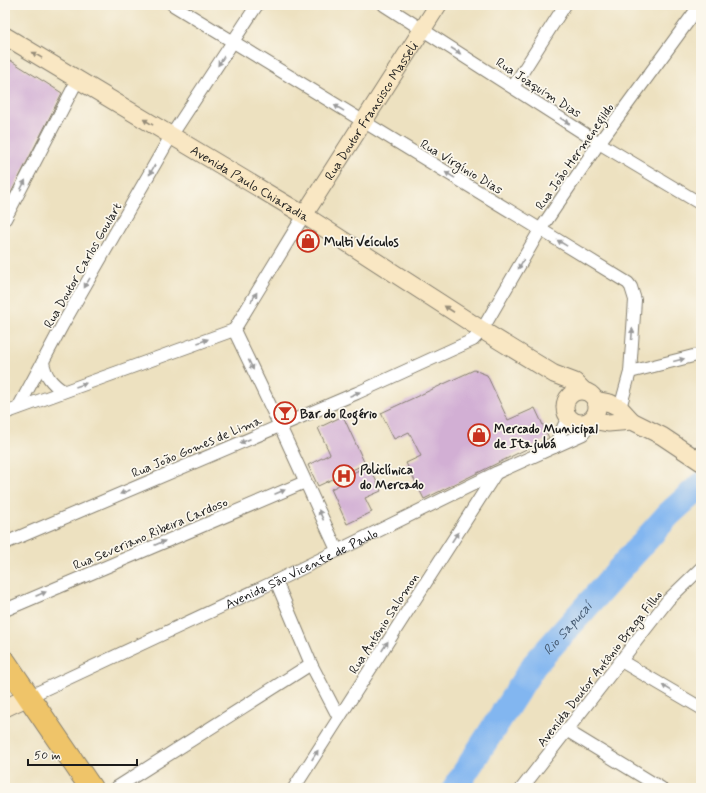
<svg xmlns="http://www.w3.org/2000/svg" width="706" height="793" font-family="Mynerve,sans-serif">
<rect width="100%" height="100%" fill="#fbf7ec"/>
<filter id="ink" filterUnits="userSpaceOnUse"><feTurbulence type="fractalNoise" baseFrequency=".025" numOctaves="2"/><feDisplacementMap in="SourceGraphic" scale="8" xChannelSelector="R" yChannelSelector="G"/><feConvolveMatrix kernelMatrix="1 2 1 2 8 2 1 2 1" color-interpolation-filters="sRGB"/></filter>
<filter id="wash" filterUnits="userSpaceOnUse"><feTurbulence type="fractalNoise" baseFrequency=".012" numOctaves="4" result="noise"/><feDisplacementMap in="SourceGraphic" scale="16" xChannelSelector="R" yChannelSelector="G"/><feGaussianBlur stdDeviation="0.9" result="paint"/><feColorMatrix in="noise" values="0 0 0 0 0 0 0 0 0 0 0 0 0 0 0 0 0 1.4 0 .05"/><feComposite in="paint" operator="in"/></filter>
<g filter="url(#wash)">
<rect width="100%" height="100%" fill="#ede1c0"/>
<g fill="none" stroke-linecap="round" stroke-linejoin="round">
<!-- river -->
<path stroke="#82b6f0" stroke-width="26" id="s1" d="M455 788 534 665 669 514 701 485"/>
</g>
<g id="blocks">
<!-- building -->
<g fill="#d2afd4">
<path d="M5 57 62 93 5 205Z"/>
<path d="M474 370 487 375 508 420 535 408 549 438 424 499 406 463 421 456 409 432 394 439 381 413Z"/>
<path d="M343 416 365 464 318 486 308 465 330 454 318 428Z"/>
<path d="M369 465 381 491 365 498 372 512 347 524 331 489 351 479 349 475Z"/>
</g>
</g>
</g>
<g filter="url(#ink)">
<use href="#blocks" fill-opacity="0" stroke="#847e6e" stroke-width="1"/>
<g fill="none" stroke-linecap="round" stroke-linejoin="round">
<!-- street casing -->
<g stroke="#847e6e" stroke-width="14">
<g id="street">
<path d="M173 5 628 283 631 287 635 300 630 372 620 408"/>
<path d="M384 5 599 143 701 204"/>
<path d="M513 87 565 5"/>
<path d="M5 219 78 79"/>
<path d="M234 330 280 426 337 550"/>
<path d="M234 330 304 215"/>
<path d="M43 362C45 375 51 383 63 391"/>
<path d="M630 372 701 354"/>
<path d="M18 408 63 324 171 136 257 5"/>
<path d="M5 413 234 330"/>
<path d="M554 447 568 417"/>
<path d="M5 543 357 393 473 340 482 330 540 230 599 143 700 5"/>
<path d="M276 581 311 664 339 718"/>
<path d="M5 610 305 482"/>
<path d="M621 661 701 708"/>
<path id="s2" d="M28 697 276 581 496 473 583 434 587 429 588 421"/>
<path d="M566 730 661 788"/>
<path d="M116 788 311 664"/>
<path d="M294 788 496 473"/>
<path d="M522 788 668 600 701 568"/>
</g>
</g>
<!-- secondary casing -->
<g stroke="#847e6e" stroke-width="19">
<g id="secondary">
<path id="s3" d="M5 36 304 215 482 330 554 374 575 382 584 391"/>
<path id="s4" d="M304 215 438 5"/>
<circle cx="581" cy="407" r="16"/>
<path d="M595 400 610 403 620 408 632 421 662 436 701 462"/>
<path d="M591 420 608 423 632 421"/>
<path d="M5 708 28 697"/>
</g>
</g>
<!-- highway casing -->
<g stroke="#847e6e" stroke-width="24">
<path id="highway" d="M5 662 91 788"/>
</g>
<!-- street -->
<use href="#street" stroke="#fff" stroke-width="12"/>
<!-- secondary -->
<use href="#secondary" stroke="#f9e7c3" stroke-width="17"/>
<!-- highway -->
<use href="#highway" stroke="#efc469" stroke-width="22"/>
</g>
<!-- one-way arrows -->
<defs><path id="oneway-solid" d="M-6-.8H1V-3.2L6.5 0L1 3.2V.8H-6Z"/></defs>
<g fill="#999">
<use href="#oneway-solid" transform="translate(456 51) rotate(33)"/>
<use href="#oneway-solid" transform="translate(221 61) rotate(124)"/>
<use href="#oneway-solid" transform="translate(339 108) rotate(-148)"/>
<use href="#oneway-solid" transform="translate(565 121) rotate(33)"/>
<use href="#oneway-solid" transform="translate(152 170) rotate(120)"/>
<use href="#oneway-solid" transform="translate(450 175) rotate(-149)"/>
<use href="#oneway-solid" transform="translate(23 185) rotate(-63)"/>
<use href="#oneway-solid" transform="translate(562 243) rotate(-149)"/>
<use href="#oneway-solid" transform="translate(521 264) rotate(120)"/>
<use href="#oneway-solid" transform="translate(87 283) rotate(120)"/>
<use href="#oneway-solid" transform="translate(254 297) rotate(-59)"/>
<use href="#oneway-solid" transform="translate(632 334) rotate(-86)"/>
<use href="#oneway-solid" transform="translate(203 341) rotate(-20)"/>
<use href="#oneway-solid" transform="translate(679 360) rotate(-14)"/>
<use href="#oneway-solid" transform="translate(251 365) rotate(64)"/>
<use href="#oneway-solid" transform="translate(81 385) rotate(-20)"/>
<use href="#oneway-solid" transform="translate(355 394) rotate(-23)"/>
<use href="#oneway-solid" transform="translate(245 441) rotate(157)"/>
<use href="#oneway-solid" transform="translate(125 492) rotate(157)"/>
<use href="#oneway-solid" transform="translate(280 492) rotate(-23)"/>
<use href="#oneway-solid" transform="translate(321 515) rotate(-115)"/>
<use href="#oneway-solid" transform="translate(455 537) rotate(-57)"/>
<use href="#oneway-solid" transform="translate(160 543) rotate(-23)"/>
<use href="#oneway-solid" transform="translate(41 594) rotate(-23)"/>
<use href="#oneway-solid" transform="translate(385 646) rotate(-57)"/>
<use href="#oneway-solid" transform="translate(667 688) rotate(-149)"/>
<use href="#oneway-solid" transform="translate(315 755) rotate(-57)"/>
</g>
<g fill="#968c78">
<use href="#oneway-solid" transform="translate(37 55) rotate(-149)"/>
<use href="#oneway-solid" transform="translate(148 122) rotate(-149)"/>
<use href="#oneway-solid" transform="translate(449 309) rotate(-147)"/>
</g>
</g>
<!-- icons -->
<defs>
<g id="shop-ring" transform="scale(1.15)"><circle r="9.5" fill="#fbf7ec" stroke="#c8321e" stroke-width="1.5"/><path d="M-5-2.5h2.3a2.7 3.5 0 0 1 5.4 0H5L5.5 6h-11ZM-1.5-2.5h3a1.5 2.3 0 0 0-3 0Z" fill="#c8321e"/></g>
<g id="bar-ring" transform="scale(1.15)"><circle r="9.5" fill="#fbf7ec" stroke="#c8321e" stroke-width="1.5"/><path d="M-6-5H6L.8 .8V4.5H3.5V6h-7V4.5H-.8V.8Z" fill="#c8321e"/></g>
<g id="hospital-ring" transform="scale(1.15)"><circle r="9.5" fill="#fbf7ec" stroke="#c8321e" stroke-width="1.5"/><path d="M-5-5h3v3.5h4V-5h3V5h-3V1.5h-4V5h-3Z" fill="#c8321e"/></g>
</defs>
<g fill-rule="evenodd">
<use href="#shop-ring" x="308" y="241"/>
<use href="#bar-ring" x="285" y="413"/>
<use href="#shop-ring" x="479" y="435"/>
<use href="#hospital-ring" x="344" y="476"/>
</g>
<g text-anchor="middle" stroke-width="3.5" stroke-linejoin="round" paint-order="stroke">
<!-- street labels -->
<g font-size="13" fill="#1c1c1c" stroke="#fbf7ec">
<text transform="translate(539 87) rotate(33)" y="5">Rua Joaquim Dias</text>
<text dy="5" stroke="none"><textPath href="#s4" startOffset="124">Rua Doutor Francisco Masseli</textPath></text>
<text transform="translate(574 156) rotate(-55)" y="5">Rua João Hermenegildo</text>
<text transform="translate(462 166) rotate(31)" y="5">Rua Virgínio Dias</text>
<text dy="5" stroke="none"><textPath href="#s3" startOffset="286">Avenida Paulo Chiaradia</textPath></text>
<text transform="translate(82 265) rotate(-60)" y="5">Rua Doutor Carlos Goulart</text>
<text transform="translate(196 446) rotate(-23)" y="5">Rua João Gomes de Lima</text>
<text transform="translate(150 533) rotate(-23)" y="5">Rua Severiano Ribeira Cardoso</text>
<text dy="5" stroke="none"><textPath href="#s2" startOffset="302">Avenida São Vicente de Paulo</textPath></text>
<text transform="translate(383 623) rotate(-57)" y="5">Rua Antônio Salomon</text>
<text transform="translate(599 668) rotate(-52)" y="5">Avenida Doutor Antônio Braga Filho</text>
</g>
<!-- poi labels -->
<g font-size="13" font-weight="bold" fill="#1c1c1c" stroke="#fbf7ec" text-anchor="start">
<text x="324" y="246">Multi Veículos</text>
<text x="300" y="418">Bar do Rogério</text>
<text x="494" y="433">Mercado Municipal<tspan x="494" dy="15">de Itajubá</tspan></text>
<text x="360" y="474">Policlínica<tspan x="360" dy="15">do Mercado</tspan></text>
</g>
<!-- water labels -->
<g font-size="14" font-style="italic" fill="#455a71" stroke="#fbf7ec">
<text dy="5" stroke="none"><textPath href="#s1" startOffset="196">Rio Sapucaí</textPath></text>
</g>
</g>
<!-- margin -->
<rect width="706" height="793" fill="none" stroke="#fbf7ec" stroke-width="20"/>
<!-- scale -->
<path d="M28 759v6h109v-6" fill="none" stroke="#1c1c1c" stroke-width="2"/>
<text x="34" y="759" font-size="12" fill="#1c1c1c" stroke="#fbf7ec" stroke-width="3" paint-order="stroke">50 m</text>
</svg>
